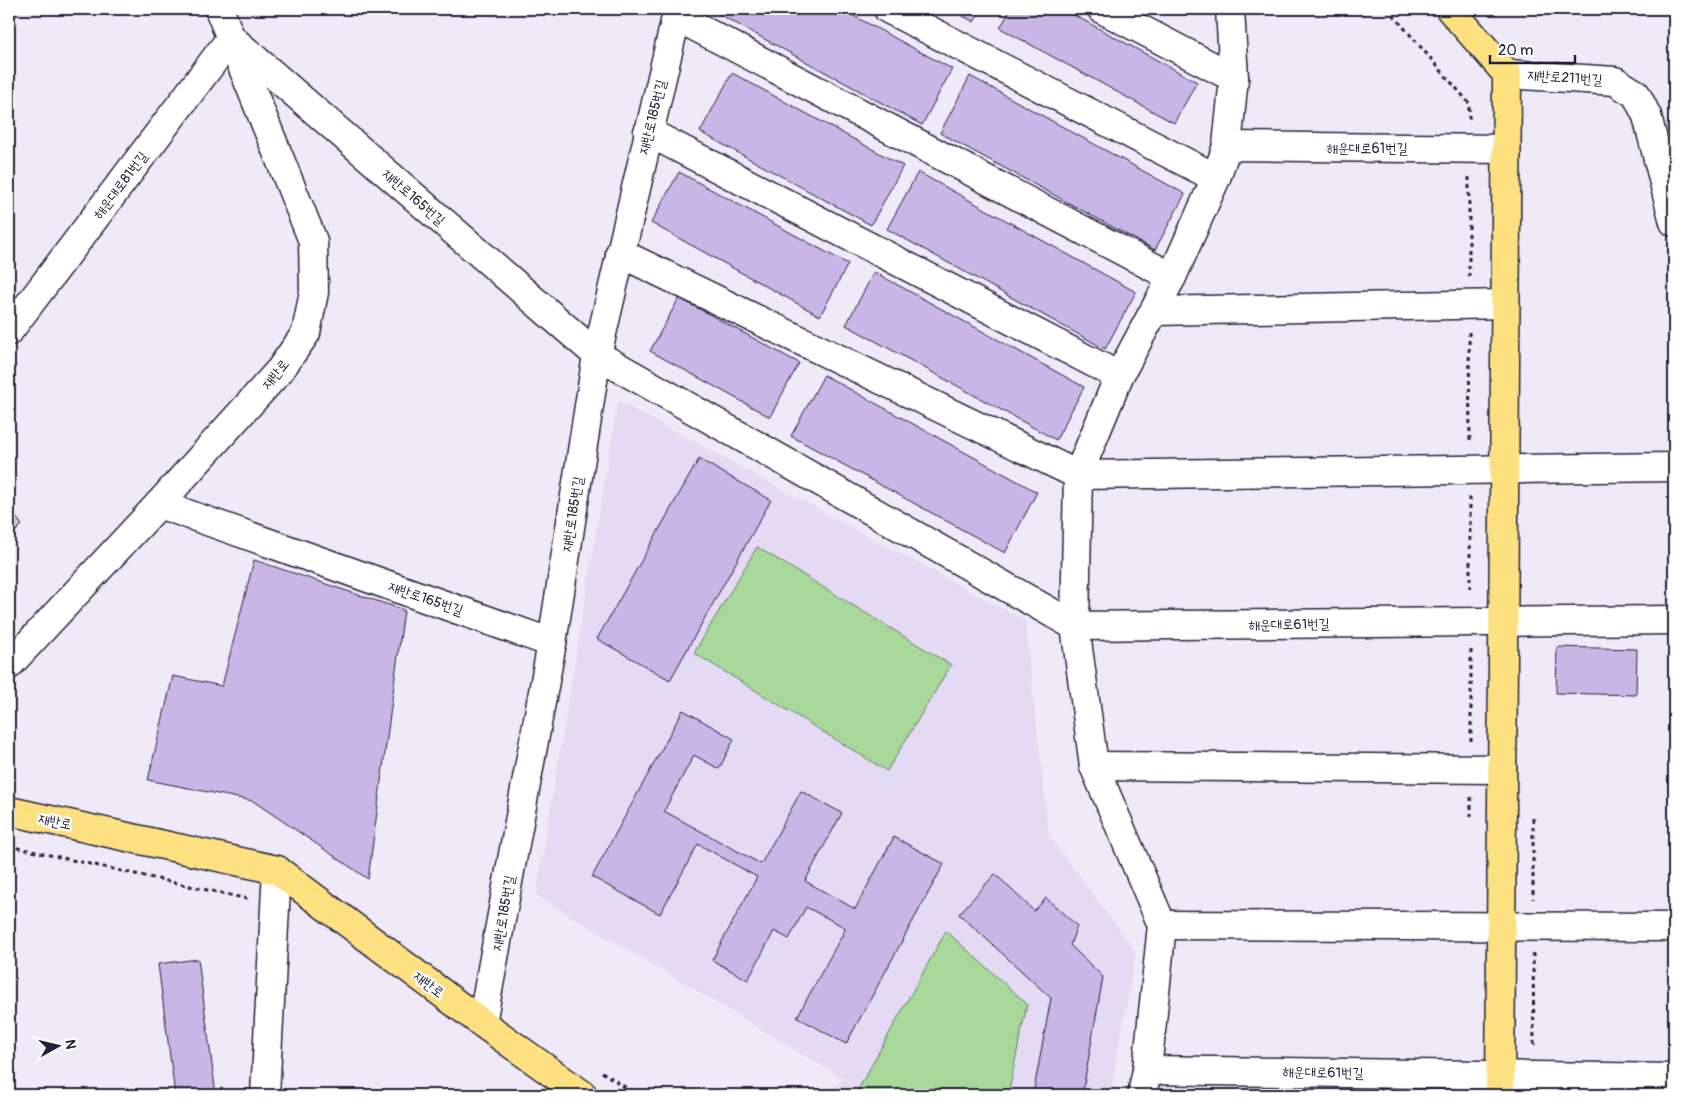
<svg xmlns="http://www.w3.org/2000/svg" width="1683" height="1104" font-family="Pangolin,'Poor Story',sans-serif">
<rect width="100%" height="100%" fill="#efe9f8"/>
<filter id="ink" filterUnits="userSpaceOnUse"><feTurbulence type="fractalNoise" baseFrequency=".02" numOctaves="2"/><feDisplacementMap in="SourceGraphic" scale="10" xChannelSelector="R" yChannelSelector="G"/><feConvolveMatrix kernelMatrix="1 2 1 2 8 2 1 2 1" color-interpolation-filters="sRGB"/></filter>
<g filter="url(#ink)">
<!-- built -->
<path fill="#e4daf3" d="M618 401 1025 621 1049 836 1136 952 1110 1095H825L844 1079 536 895Z"/>
<!-- green -->
<g fill="#a7d899" stroke="#647d6a">
<path d="M757 547 951 665 887 771 694 653Z"/>
<path d="M946 931 1027 1004 1008 1095H855Z"/>
</g>
<!-- building -->
<g fill="#cab6e6" stroke="#22223b">
<path d="M717 9H841L952 69 922 125 715 12Z"/>
<path d="M950 9H981L974 22Z"/>
<path d="M1011 9H1063L1197 82 1174 123 1000 28Z"/>
<path d="M732 73 903 166 871 225 700 132Z"/>
<path d="M970 76 1185 194 1155 250 940 133Z"/>
<path d="M679 172 848 264 820 316 651 223Z"/>
<path d="M918 172 1136 292 1105 349 887 229Z"/>
<path d="M874 272 1084 387 1056 440 846 325Z"/>
<path d="M679 298 799 363 770 417 650 351Z"/>
<path d="M824 375 1037 492 1005 553 791 436Z"/>
<path d="M699 459 771 500 670 680 597 639Z"/>
<path d="M9 508 22 525 9 538Z"/>
<path d="M254 560 404 610 368 879 253 801 148 780 173 676 222 686Z"/>
<path d="M1557 647 1637 649 1636 695 1556 693Z"/>
<path d="M683 710 734 739 719 769 694 755 664 811 761 864 801 791 842 813 805 881 855 909 894 837 944 864 846 1044 797 1017 846 928 806 907 789 939 774 931 748 980 712 960 757 877 698 844 660 914 592 877Z"/>
<path d="M995 874 1034 911 1046 898 1077 926 1070 945 1103 977 1082 1095H1033L1051 998 959 914Z"/>
<path d="M198 959 216 1095H175L158 964Z"/>
</g>
<g fill="none" stroke-linecap="round" stroke-linejoin="round">
<!-- minor casing -->
<g stroke="#22223b" stroke-width="31">
<g id="minor">
<path d="M888 9 1216 178"/>
<path d="M1102 9 1234 78"/>
<path d="M677 17 1172 277"/>
<path d="M1507 74 1615 81 1636 94 1647 116 1674 222"/>
<path d="M648 132 1119 376"/>
<path d="M1227 146 1506 149"/>
<path d="M620 253 1078 475 1674 467"/>
<path d="M1155 311 1505 304"/>
<path d="M9 331 231 38 597 355 1075 626 1674 620"/>
<path d="M159 504 552 643"/>
<path d="M9 665 159 504 280 370 306 333 314 292 313 241 219 9"/>
<path d="M1094 766 1502 769"/>
<path d="M1162 925 1674 927"/>
<path d="M482 1023 552 643 597 355 678 9"/>
<path d="M1147 1070 1674 1078"/>
<path d="M265 1095 277 870"/>
<path d="M1142 1095 1147 1070 1162 925 1094 766 1075 626 1078 475 1119 376 1172 277 1216 178 1227 146 1234 78 1230 9"/>
</g>
</g>
<!-- major casing -->
<g stroke="#22223b" stroke-width="31">
<g id="major">
<path d="M1450 9 1507 74 1500 1095"/>
<path d="M9 811 277 870 482 1023 583 1095"/>
</g>
</g>
<!-- path -->
<g stroke="#22223b" stroke-width="3" stroke-dasharray="4 4" stroke-linecap="butt">
<path d="M1388 9 1469 103V121"/>
<path d="M1469 177V276"/>
<path d="M1469 332 1470 443"/>
<path d="M1470 497V593"/>
<path d="M1471 650V741"/>
<path d="M1471 797V821"/>
<path d="M1533 818V899"/>
<path d="M9 846 248 899"/>
<path d="M1533 953 1534 1049"/>
<path d="M602 1072 637 1095"/>
</g>
<!-- minor -->
<use href="#minor" stroke="#fff" stroke-width="28"/>
<!-- major -->
<use href="#major" stroke="#fde080" stroke-width="28"/>
</g>
</g>
<g text-anchor="middle" stroke-width="4.5" stroke-linejoin="round" paint-order="stroke">
<!-- street labels -->
<g font-size="14" fill="#22223b" stroke="#fff">
<text transform="translate(1565 77) rotate(4)" y="5">재반로211번길</text>
<text transform="translate(652 117) rotate(-76)" y="5">재반로185번길</text>
<text x="1367" y="153">해운대로61번길</text>
<text transform="translate(120 185) rotate(-53)" y="5">해운대로81번길</text>
<text transform="translate(414 197) rotate(41)" y="5">재반로165번길</text>
<text transform="translate(275 374) rotate(-51)" y="5">재반로</text>
<text transform="translate(572 514) rotate(-81)" y="5">재반로185번길</text>
<text transform="translate(426 598) rotate(19)" y="5">재반로165번길</text>
<text transform="translate(1289 624) rotate(-1)" y="5">해운대로61번길</text>
<text transform="translate(55 821) rotate(12)" y="5">재반로</text>
<text transform="translate(503 913) rotate(-80)" y="5">재반로185번길</text>
<text transform="translate(429 984) rotate(37)" y="5">재반로</text>
<text transform="translate(1323 1072) rotate(1)" y="5">해운대로61번길</text>
</g>
</g>
<!-- margin -->
<rect width="1683" height="1104" fill="none" stroke="#fff" stroke-width="30"/>
<rect x="15" y="15" width="1653" height="1074" fill="none" stroke="#22223b" stroke-width="2" filter="url(#ink)"/>
<!-- north arrow -->
<g transform="translate(58 1046) rotate(82)" stroke="#ffffff" stroke-width="4" paint-order="stroke">
<path d="M0-4L9 19L0 12L-9 19Z" fill="#22223b"/>
<text y="-8" font-size="14" font-weight="bold" text-anchor="middle" fill="#22223b">N</text>
</g>
<!-- scale -->
<path d="M1490 55v8h85v-8" fill="none" stroke="#22223b" stroke-width="2.5"/>
<text x="1498" y="55" font-size="15" fill="#22223b" stroke="#ffffff" stroke-width="4" paint-order="stroke">20 m</text>
</svg>
